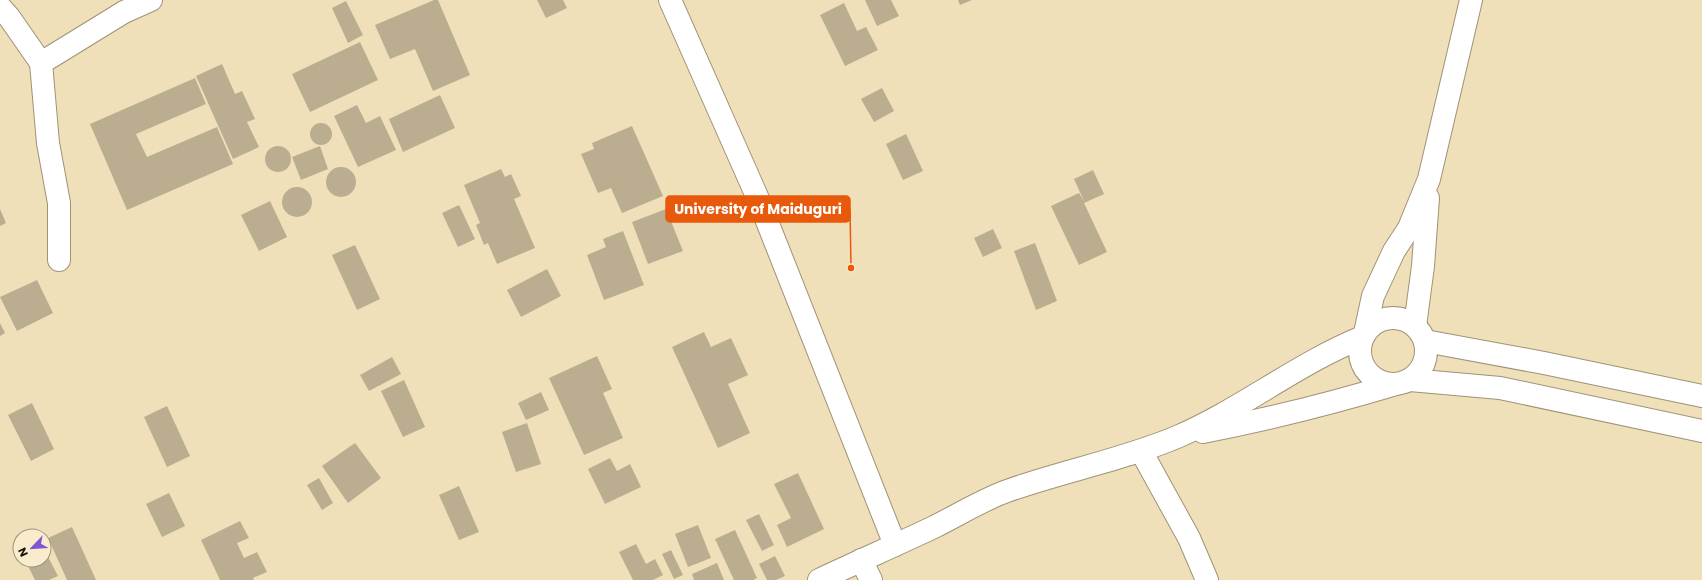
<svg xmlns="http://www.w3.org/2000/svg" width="1702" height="580" font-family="Poppins,sans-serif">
<rect width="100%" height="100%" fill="#f9eccc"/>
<!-- built -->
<path fill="#f0e0b9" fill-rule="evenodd" d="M0 0H1702V580H0ZM20 536H44V560H20Z"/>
<!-- building -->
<g fill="#bbae90">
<path d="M434 0H438L470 75 433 91 415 49 390 59 375 25Z"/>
<path d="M537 0H563L567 8 546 18Z"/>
<path d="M865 0H891L899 16 877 26Z"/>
<path d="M958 0H972L960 5Z"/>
<path d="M346 1 363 35 348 43 332 8Z"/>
<path d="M844 3 857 31 866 27 878 50 845 66 820 15Z"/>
<path d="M360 42 378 80 310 112 292 74Z"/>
<path d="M222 64 235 94 242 91 255 119 247 122 259 147 233 159 196 76Z"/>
<path d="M195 78 206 104 136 134 147 157 217 127 233 164 127 210 90 124Z"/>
<path d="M882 88 894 111 874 122 861 99Z"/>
<path d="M440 95 455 128 403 152 389 119Z"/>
<path d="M357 105 366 123 380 116 396 150 358 167 334 116Z"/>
<circle cx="321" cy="134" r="11"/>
<path d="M632 126 663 196 622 213 611 188 598 193 581 154 594 149 592 143Z"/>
<path d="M906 134 923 171 903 180 886 144Z"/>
<circle cx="278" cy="159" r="13"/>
<path d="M320 146 328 169 301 180 292 157Z"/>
<circle cx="341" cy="182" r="15"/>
<path d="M501 169 505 177 511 174 521 196 514 199 535 248 497 264 488 243 484 245 476 225 480 223 464 185Z"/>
<path d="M1093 170 1104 194 1084 203 1107 252 1079 265 1051 206 1079 193 1084 201 1074 179Z"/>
<circle cx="297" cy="202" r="15"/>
<path d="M270 201 287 237 259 251 241 215Z"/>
<path d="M459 205 475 239 458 247 442 213Z"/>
<path d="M0 209 6 223 0 226Z"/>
<path d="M666 209 683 251 648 264 632 222Z"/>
<path d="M993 229 1002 248 983 257 974 238Z"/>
<path d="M623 231 644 285 604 300 587 255 606 247 603 239Z"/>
<path d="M1035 243 1057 301 1036 310 1014 251Z"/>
<path d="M355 245 380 299 357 310 332 255Z"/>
<path d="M547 269 561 296 521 317 507 290Z"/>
<path d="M37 280 53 313 17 331 0 297Z"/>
<path d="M0 323 5 333 0 336Z"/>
<path d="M704 332 711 347 731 338 748 375 728 384 750 433 718 448 672 347Z"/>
<path d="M597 356 612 389 603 393 623 438 584 455 549 378Z"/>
<path d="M392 357 401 374 369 391 360 375Z"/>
<path d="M404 380 425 427 403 437 381 391Z"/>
<path d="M541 392 549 410 526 420 518 403Z"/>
<path d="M32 403 54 449 31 461 8 415Z"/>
<path d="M167 406 190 456 167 467 144 417Z"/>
<path d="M527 423 541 464 516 472 502 432Z"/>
<path d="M355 443 381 478 348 503 322 466Z"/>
<path d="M610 458 617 471 630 464 641 487 605 504 588 469Z"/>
<path d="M798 473 824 529 787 547 777 525 791 518 774 484Z"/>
<path d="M319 478 333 503 322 510 307 485Z"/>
<path d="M459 486 479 532 459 540 439 495Z"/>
<path d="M169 493 185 526 162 537 146 504Z"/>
<path d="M759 514 774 545 762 551 746 520Z"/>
<path d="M240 521 249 538 237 543 244 558 257 552 267 572 253 578 254 580H220L201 540Z"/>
<path d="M698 525 711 558 688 567 675 534Z"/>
<path d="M72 527 96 580H67L48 538Z"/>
<path d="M735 530 757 578 753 580H734L715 539Z"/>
<path d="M636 544 646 564 655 559 663 575 653 580H633L619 552Z"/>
<path d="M44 549 58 576 49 580H35L25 560H44Z"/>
<path d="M671 550 683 575 674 579 662 554Z"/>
<path d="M775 556 785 576 776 580H767L759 564Z"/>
<path d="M717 563 724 580H694L692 574Z"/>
</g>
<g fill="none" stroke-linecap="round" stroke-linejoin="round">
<!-- street casing -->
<g stroke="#9f9376" stroke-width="24">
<g id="street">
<path d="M670 0 759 201 895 545"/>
<path d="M0 7 9 17 41 63"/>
<path d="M59 260V203L48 143 41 63 124 12 151 0"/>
<circle cx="1393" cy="351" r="33"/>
<path d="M1415 326 1423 266 1428 198"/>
<path d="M1365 333 1373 296 1394 251 1409 228 1429 179 1471 0"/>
<path d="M1425 341 1544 363 1702 396"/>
<path d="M1410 380 1500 388 1702 431"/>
<path d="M1203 432C1269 419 1333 403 1396 384"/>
<path d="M1141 451 1189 538 1207 580"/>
<path d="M861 560 871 580"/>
<path d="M819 580C857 562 896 545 934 527 958 515 982 500 1007 491 1063 471 1122 460 1177 437 1242 409 1298 363 1363 337"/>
</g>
</g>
<!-- street -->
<use href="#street" stroke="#fff" stroke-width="22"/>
</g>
<!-- callouts -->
<path fill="none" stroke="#e8590c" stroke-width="1.5" d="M851 268L850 209"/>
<circle fill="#e8590c" stroke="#f9eccc" stroke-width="1.5" cx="851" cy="268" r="4"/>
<rect fill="#e8590c" stroke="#e8590c" stroke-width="1.5" x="666" y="196" width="184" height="26" rx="4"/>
<g font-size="14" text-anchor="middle" font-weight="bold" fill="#fff">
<text x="758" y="214">University of Maiduguri</text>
</g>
<!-- north arrow -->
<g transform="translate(32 548) rotate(245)"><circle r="19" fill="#f9eccc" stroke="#9f957e"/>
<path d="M0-3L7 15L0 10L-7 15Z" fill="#7e58d2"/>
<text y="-6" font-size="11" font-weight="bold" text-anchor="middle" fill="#181308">N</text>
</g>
</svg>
